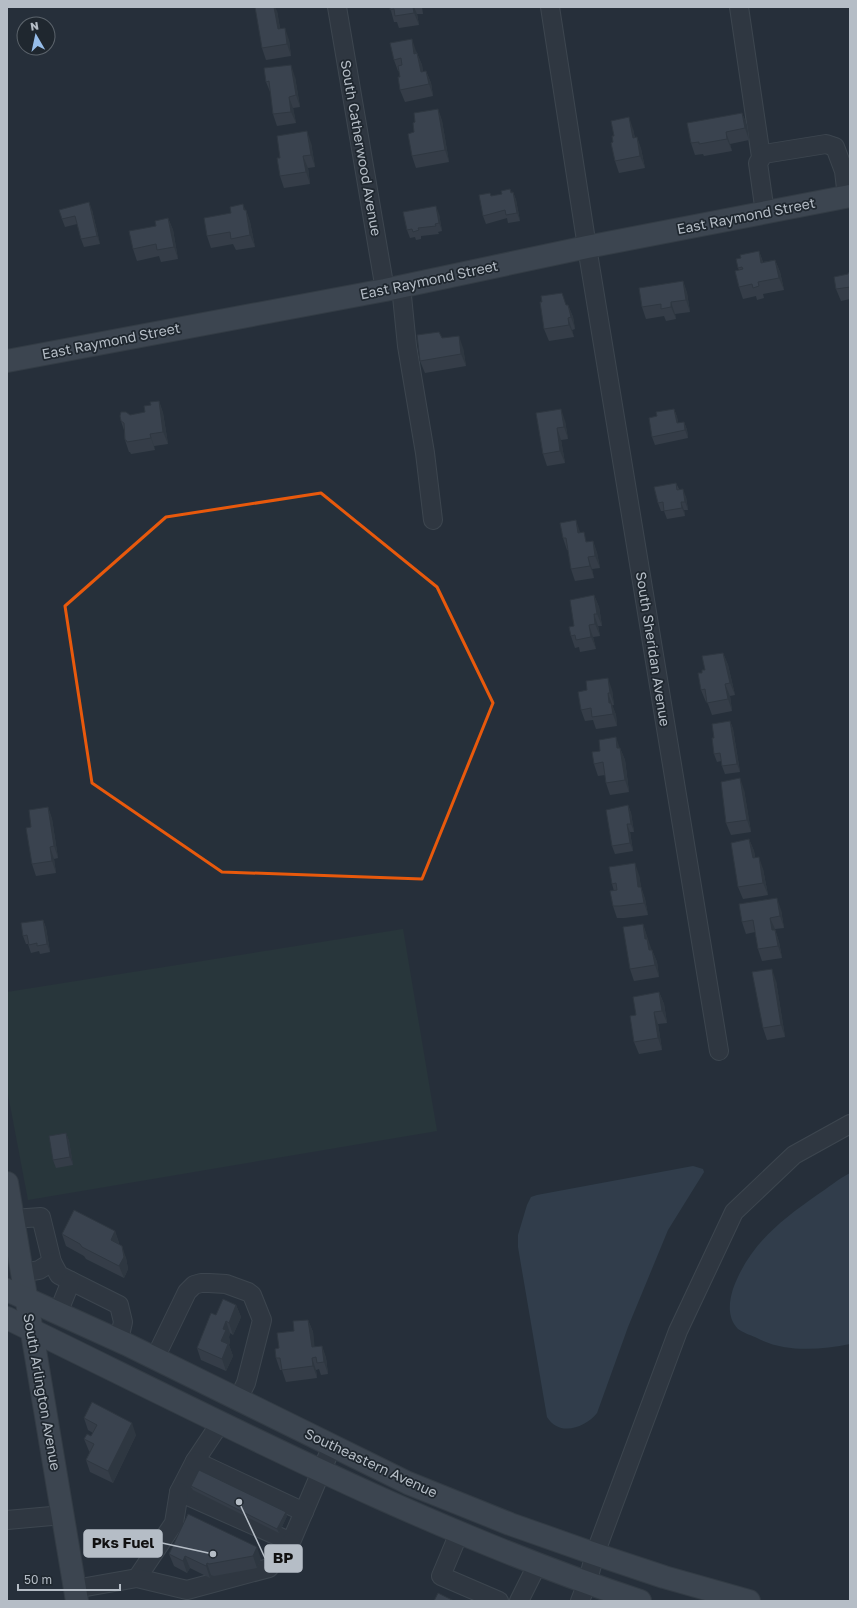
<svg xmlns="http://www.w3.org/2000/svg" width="857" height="1608" font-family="'Golos Text',sans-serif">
<rect width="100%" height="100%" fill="#26303a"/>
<!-- green -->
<path fill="#2b3e3d" d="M403 929 437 1131 28 1200 7 1089V992Z"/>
<!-- water -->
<g fill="#3e4f60">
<path d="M693 1166 703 1169 704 1172 668 1230 628 1327 597 1413C585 1428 559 1437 547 1417L518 1247V1235L527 1205 531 1197 537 1195Z"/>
<path d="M850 1173V1344C819 1350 784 1353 755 1337 750 1335 742 1332 738 1329 727 1318 729 1302 733 1289 749 1245 780 1221 817 1195 828 1188 838 1179 850 1173Z"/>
</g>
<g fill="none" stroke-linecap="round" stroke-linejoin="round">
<!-- minor casing -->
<g stroke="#586068" stroke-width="20">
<g id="minor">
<path d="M337 7 385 290"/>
<path d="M550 7 587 247 719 1051"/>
<path d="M739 7 761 157"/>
<path d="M765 213 758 163 764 154 826 144 835 147 844 171 847 197"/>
<path d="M401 286 407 346 425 453 433 520"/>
<path d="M13 1219 41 1217 52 1262 59 1275 119 1305 123 1322 119 1340"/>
<path d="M22 1273 39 1270 52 1262"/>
<path d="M58 1313 71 1281"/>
<path d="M155 1358 187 1292 194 1285 201 1283H209L226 1284 248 1292 252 1295 262 1320 246 1383 238 1399"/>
<path d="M221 1422 195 1461 179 1492 291 1542 332 1446"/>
<path d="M195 1461 304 1512"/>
<path d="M7 1520 63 1515"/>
<path d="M459 1533 441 1576 499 1601"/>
<path d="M137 1578 174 1523 179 1492"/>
<path d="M75 1589 137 1578 187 1590 269 1568 291 1542"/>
<path d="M519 1601 537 1565"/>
<path d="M580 1601 587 1583 595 1554 678 1331 734 1212 794 1155 850 1124"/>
</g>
</g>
<!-- major casing -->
<g stroke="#434b53" stroke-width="24">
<g id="major">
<path d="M7 361 385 290 587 247 850 196"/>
<path d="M7 1183 77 1601"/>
<path d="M7 1290 126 1344 408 1483 510 1524 595 1554 664 1577 749 1601"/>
<path d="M7 1318C215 1419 420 1528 640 1601"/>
</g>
</g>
<!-- minor -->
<use href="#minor" stroke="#3a424a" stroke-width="18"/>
<!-- major -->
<use href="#major" stroke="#58616a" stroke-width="22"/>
</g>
<!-- wall -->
<g fill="#474f59">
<path d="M390 7H422L423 14H417L419 25 399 28 397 22H394Z"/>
<path d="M277 11 280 28 289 40 291 56 266 60 262 48Z"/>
<path d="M416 51 422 65 423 72 426 71 431 83 433 96 405 102 400 90V77L399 71H398L394 60Z"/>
<path d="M295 77 300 107 293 108 296 123 277 126 273 114 271 94 266 82Z"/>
<path d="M438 109 442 121 449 162 416 168 412 156 415 122Z"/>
<path d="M742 113 747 125 749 140 730 144 732 151 704 156 703 154 695 155 691 143Z"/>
<path d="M633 129 635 138 637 137 641 149 645 168 619 173 615 161 613 142 614 136Z"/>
<path d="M311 143 315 167 308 168 310 184 284 188 280 176V158Z"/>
<path d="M510 189 512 193 513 192 516 200 520 221 508 223 507 218 486 224 483 216 492 196 502 194Z"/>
<path d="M92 210 100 244 84 247 81 239 77 224 65 227 62 219Z"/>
<path d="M246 210 250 222 255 247 236 250 233 244 211 248 207 236Z"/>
<path d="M439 214 442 231 438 232 439 234 421 236V239L416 240 415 237 410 238 407 230Z"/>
<path d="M168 218 173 230 178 259 161 262 159 256 137 261 133 249 156 226Z"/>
<path d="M759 251 763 262 775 260 780 272 784 290 763 294 764 298 757 300 756 296 743 299 739 287V270L738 268 741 258Z"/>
<path d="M850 272V299L841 301 836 289Z"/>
<path d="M683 281 687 293 690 312 675 314 676 319 666 321 664 316 646 319 642 307Z"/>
<path d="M567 305H568L573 317 575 329 572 330 574 337 549 341 544 329Z"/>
<path d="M442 338 463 348 466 366 425 373 420 361Z"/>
<path d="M159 401 163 413 168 444 154 446 155 450 131 454 130 452H129L125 440 124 430 121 421 145 412 151 405Z"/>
<path d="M674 409 677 417 678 423 684 422 687 430 688 438 655 445 652 437 657 416Z"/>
<path d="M536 413 565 421 568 439 561 440 565 463 547 466 543 454Z"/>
<path d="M676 483 679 489 686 497 688 510H684L685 516 667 519 664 511H661L658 503Z"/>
<path d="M581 533 587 542 593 541 597 553 600 568 592 569 594 578 575 581 571 569 568 550H567L563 538Z"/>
<path d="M594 595 599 607 602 626H598L600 636 593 637 596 649 580 652 579 647 575 648 571 636 574 626Z"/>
<path d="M723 653 728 665 735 695 730 696 732 711 712 715 707 701 706 702 701 690 702 673Z"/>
<path d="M612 690 614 705H612L616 715 617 726 596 729 593 720 585 721 581 710Z"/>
<path d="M730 721 733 729 740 772 725 774 722 766 721 761 717 762 714 754V738Z"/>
<path d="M620 748 625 760 629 792 610 795 606 783 605 775 598 776 594 764Z"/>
<path d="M744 790 751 832 731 835 726 823Z"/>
<path d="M628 805 631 813 634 832H630L633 851 615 854 612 846Z"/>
<path d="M48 807 52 819 58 858 54 859 56 873 36 876 32 864 31 827Z"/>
<path d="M749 839 754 851 755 857 763 869 768 895 743 899 738 887Z"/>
<path d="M639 875 641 887 645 899 648 915 624 918H617L613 906 614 891 612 884Z"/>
<path d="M781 910 784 928 775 929 779 942 782 958 762 961 758 949 755 932 746 934 742 922Z"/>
<path d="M43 920 46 928 50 952 40 954 39 951 31 953 28 944H26L23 936Z"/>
<path d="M643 924 651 950H652L657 962 659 977 634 981 630 969Z"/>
<path d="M776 981 785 1037 767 1040 763 1028Z"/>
<path d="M659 992 664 1004 667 1023 658 1024 662 1050 639 1054 634 1042 636 1015Z"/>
<path d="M66 1133 69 1141 73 1165 56 1168 53 1160Z"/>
<path d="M115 1231 119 1243V1244L126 1258 128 1269 124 1278 86 1259 84 1256 66 1246 62 1234Z"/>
<path d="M236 1305 241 1317 233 1335 230 1333 229 1337 230 1342 229 1345 233 1356 226 1371 201 1360 197 1348 216 1315Z"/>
<path d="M308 1320 313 1332 314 1347 322 1346 326 1358 328 1374 321 1375 319 1369 316 1370 317 1378 286 1382 282 1370H280L276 1358 279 1348 294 1331Z"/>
<path d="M84 1418 136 1435 113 1483 90 1472 86 1460 90 1452 89 1451 84 1439 91 1436 93 1433 88 1430Z"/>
<path d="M191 1486 287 1516 279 1533 193 1490Z"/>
<path d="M188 1514 261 1559 257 1568 214 1576 211 1575 210 1578 190 1568 187 1573 174 1566 169 1554Z"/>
</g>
<!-- shaded-wall -->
<g fill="#394049">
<path d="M274 7H275L277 11 282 41 278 29Z"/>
<path d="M413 7H414L417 14 419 25 414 13Z"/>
<path d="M285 28 289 40 291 56 287 44Z"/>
<path d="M412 39 416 51 419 66 414 54Z"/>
<path d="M417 53 422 65 425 84 421 72Z"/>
<path d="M291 65 295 77 300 107 296 95Z"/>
<path d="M426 71 431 83 433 96 429 84Z"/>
<path d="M289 97 293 108 296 123 291 112Z"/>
<path d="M438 109 442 121 449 162 445 150Z"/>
<path d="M742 113 747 125 749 140 745 128Z"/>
<path d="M629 117 633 129 637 150 633 138Z"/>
<path d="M307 131 311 143 315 167 311 155Z"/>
<path d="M726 132 730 144 732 151 727 139Z"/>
<path d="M637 137 641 149 645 168 640 156Z"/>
<path d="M303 156 308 168 310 184 306 172Z"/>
<path d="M513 192 516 200 520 221 517 213Z"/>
<path d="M89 202 92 210 100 244 97 236Z"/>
<path d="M243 204 247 214 246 210 250 222 255 247 250 235Z"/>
<path d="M436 206 439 214 442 231 439 223Z"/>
<path d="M168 218 173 230 178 259 174 247Z"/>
<path d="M759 251 763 263H761Z"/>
<path d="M775 260 780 272 784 290 779 278Z"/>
<path d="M683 281 687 293 690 312 686 300Z"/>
<path d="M671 302 675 314 676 319 671 307Z"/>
<path d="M568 305 573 317 575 329 571 317Z"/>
<path d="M568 318 572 330 574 337 569 325Z"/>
<path d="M459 336 463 348 466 366 461 354Z"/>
<path d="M159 401 163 413 168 444 163 432Z"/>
<path d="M561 409 565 421 568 439 564 427Z"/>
<path d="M674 409 677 417 680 431 677 423Z"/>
<path d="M684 422 687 430 688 438 685 430Z"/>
<path d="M557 428 561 440 565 463 560 451Z"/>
<path d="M150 434 154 446 155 450 151 438Z"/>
<path d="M683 489 686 497 688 510 685 502Z"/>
<path d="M681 502 684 510 685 516 682 508Z"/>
<path d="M576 520 580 532 583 545 578 533Z"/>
<path d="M593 541 597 553 600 568 595 556Z"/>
<path d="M588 557 592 569 594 578 590 566Z"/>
<path d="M594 595 599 607 602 626 597 614Z"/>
<path d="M594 614 598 626 600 636 595 624Z"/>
<path d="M589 625 593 637 596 649 591 637Z"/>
<path d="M723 653 728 665 735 695 730 683Z"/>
<path d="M608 678 612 690 614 705 610 693Z"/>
<path d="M725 684 730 696 732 711 728 699Z"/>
<path d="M608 693 616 715 617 726 609 703Z"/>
<path d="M730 721 733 729 740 772 737 764Z"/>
<path d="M616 737 620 749 617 748Z"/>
<path d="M620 748 625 760 629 792 625 780Z"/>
<path d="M740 778 744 790 751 832 747 820Z"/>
<path d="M628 805 631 813 634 832 631 824Z"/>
<path d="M48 807 52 819 58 858 54 846Z"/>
<path d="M627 824 630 832 633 851 630 843Z"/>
<path d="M749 839 754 851 757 870 753 858Z"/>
<path d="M50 847 54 859 56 873 52 861Z"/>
<path d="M759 857 763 869 768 895 763 883Z"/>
<path d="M635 863 639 875 643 899 638 887Z"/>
<path d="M641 887 645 899 648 915 644 903Z"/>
<path d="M777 898 781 910 784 928 780 916Z"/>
<path d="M770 918 775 929 777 942 772 930Z"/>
<path d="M43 920 46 928 50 952 47 944Z"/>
<path d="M643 924 652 951 653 962 645 939Z"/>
<path d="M775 930 779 942 782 958 778 946Z"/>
<path d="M652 950 657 962 659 977 655 965Z"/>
<path d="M772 969 776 981 785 1037 781 1025Z"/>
<path d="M659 992 664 1004 667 1023 662 1011Z"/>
<path d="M654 1012 658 1024 662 1050 658 1038Z"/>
<path d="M66 1133 69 1141 73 1165 70 1157Z"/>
<path d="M115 1231 119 1243 115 1252 111 1240Z"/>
<path d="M122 1246 126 1258 128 1269 124 1278 119 1266Z"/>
<path d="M236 1305 241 1317 233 1335 229 1323Z"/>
<path d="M308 1320 313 1332 316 1359 312 1347Z"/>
<path d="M226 1321 230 1333 229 1337 230 1342 229 1345 233 1356 226 1371 222 1359 221 1341 223 1329Z"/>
<path d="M322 1346 326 1358 328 1374 324 1362Z"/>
<path d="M312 1358 316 1370 317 1378 313 1366Z"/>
<path d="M132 1423 136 1435 113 1483 108 1471Z"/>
<path d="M286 1512 287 1516 279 1533 277 1529Z"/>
<path d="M257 1547 261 1559 257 1568 253 1556Z"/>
<path d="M185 1556 190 1568 187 1573 183 1561Z"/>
<path d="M207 1563 211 1575 210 1578 206 1566Z"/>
</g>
<!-- building -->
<g fill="#525c68" stroke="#394049">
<path d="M255 7H274L278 29 285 28 287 44 262 48Z"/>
<path d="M390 7H413L414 13 395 16 394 9 390 10Z"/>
<path d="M412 39 414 54 417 53 421 72 426 71 429 84 400 90 398 77H400L398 66 402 65 401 58 394 60 390 43Z"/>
<path d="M291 65 296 95 289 97 291 112 273 114 269 81 266 82 264 68Z"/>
<path d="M438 109 445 150 412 156 408 134 414 132 413 123 415 122 414 113Z"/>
<path d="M742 113 745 128 726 132 727 139 699 144V142L691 143 687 123Z"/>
<path d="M629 117 633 138 637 137 640 156 615 161 611 143 613 142 612 136H614L611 121Z"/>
<path d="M307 131 311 155 303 156 306 172 280 176 277 158H280L277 136Z"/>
<path d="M510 189 511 193 513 192 517 213 506 215 505 210 483 216 479 195 490 193 491 196 502 194 501 191Z"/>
<path d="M89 202 97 236 81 239 75 216 62 219 59 210Z"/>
<path d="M243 204 244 210H246L250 235 231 239 230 232 207 236 204 218 231 213 230 207Z"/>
<path d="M436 206 439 223 435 224 436 226 418 228 419 230 413 232 412 229 407 230 403 212Z"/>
<path d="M168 218 174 247 157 250 156 244 133 249 129 231 156 226 155 221Z"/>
<path d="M759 251 761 263 775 260 779 278 758 282 759 286 753 288 752 284 739 287 735 271 743 269 742 267 738 268 736 259 741 258 740 255Z"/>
<path d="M850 272V287L836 289 834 277 848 274V273Z"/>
<path d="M683 281 686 300 671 302V307L661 309V304L642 307 639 288Z"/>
<path d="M562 293 566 305H568L571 317 568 318 569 325 544 329 540 302H542L541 296Z"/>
<path d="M439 332 442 338 459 336 461 354 420 361 417 335Z"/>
<path d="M159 401 163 432 150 434 151 438 127 442 126 440H125L124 423 121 421 120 416 121 412H126L130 415 145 412 144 406 151 405 150 402Z"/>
<path d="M561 409 564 427 557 428 560 451 543 454 536 413Z"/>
<path d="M674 409 677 423 684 422 685 430 652 437 649 418 657 416 656 412Z"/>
<path d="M676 483 677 490 683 489 685 502H681L682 508 664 511 663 502 658 503 654 487Z"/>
<path d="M576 520 578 533 584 532 586 542 593 541 595 556 588 557 590 566 571 569 566 538H563L560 523Z"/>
<path d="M594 595 597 614H594L595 624 589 625 591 637 576 640 575 635 571 636 569 627 574 626 570 600Z"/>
<path d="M723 653 730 683 725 684 728 699 707 703 705 689 701 690 698 673H702V670H705L702 656Z"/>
<path d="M608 678 610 693H608L609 703H611L613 714 592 717 591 708 581 710 578 692 587 690 586 681Z"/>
<path d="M730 721 737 764 722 766 720 753 714 754 712 738H714L712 724Z"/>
<path d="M616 737 617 748H620L625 780 606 783 603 762 594 764 592 752 600 751 599 740Z"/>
<path d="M740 778 747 820 726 823 721 782Z"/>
<path d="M628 805 631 824H627L630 843 612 846 606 810Z"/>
<path d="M48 807 54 846 50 847 52 861 32 864 26 828 31 827 29 810Z"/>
<path d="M749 839 753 858 759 857 763 883 738 887 731 843Z"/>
<path d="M635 863 638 887H641L644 903 620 906H613L610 891 617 890 616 883 612 884 609 867Z"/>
<path d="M777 898 780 916 770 918 772 930H775L778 946 758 949 753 920 742 922 739 904Z"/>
<path d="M43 920 47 944 37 946V943L29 945 27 935 23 936 21 923Z"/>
<path d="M643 924 645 939H647L649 950H652L655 965 630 969 623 927Z"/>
<path d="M772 969 781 1025 763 1028 752 972Z"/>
<path d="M659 992 662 1011 654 1012 658 1038 634 1042 630 1016 636 1015 633 997Z"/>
<path d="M66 1133 70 1157 53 1160 49 1136Z"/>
<path d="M74 1210 115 1231 111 1240 122 1246 124 1257 119 1266 82 1247 80 1244 62 1234Z"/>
<path d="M223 1299 236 1305 229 1323 226 1321 223 1329 226 1330 221 1341 228 1344 222 1359 197 1348 211 1313 216 1315Z"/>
<path d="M308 1320 312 1347 322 1346 324 1362 317 1363 316 1357 312 1358 313 1366 282 1370 280 1358H276L275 1349 279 1348 277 1333 294 1331 293 1321Z"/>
<path d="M92 1402 132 1423 108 1471 86 1460 94 1444 84 1439 87 1434 91 1436 97 1425 84 1418Z"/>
<path d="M199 1470 286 1512 277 1529 191 1486Z"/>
<path d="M188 1514 257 1547 253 1556 209 1564 207 1563 206 1566 185 1556 183 1561 169 1554Z"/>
<path d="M438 1593 454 1601H434Z"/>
</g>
<!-- marked area -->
<path d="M0 0H857V1608H0ZM321 493 437 587 493 703 422 879 222 872 92 783 65 606 166 517Z" fill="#26303a" fill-opacity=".55" fill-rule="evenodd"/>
<path fill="none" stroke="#e8590c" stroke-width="3" stroke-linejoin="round" d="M321 493 437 587 493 703 422 879 222 872 92 783 65 606 166 517Z"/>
<g text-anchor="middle" stroke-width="3.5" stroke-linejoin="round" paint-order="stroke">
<!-- street labels -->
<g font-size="14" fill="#b5bdc6" stroke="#1f272f">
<text transform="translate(361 148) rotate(80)" y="5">South Catherwood Avenue</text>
<text transform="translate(746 216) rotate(-11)" y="5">East Raymond Street</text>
<text transform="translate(429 280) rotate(-12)" y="5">East Raymond Street</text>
<text transform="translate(111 341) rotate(-11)" y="5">East Raymond Street</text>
<text transform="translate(653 649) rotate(81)" y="5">South Sheridan Avenue</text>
<text transform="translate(42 1392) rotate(80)" y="5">South Arlington Avenue</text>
<text transform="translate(371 1463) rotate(25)" y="5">Southeastern Avenue</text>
</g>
</g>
<!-- callouts -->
<path fill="none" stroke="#b5bdc6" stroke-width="1.5" d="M213 1554L162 1543M239 1502L265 1558"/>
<g fill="#b5bdc6" stroke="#1f272f" stroke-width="1.5">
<circle cx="213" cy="1554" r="4"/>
<circle cx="239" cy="1502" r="4"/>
</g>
<g fill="#b5bdc6" stroke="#b5bdc6" stroke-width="1.5">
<rect x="84" y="1530" width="78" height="27" rx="4"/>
<rect x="265" y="1545" width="37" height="27" rx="4"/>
</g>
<g font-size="15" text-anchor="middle" font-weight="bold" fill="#111">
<text x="123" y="1548">Pks Fuel</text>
<text x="283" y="1563">BP</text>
</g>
<!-- border -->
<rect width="857" height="1608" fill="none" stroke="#b5bdc6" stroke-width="16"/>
<!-- north arrow -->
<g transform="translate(36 36) rotate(351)"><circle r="19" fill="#1f272f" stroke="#5b636b"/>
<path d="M0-3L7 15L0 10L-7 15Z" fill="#96bdea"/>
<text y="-6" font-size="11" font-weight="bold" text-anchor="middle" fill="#b5bdc6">N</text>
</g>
<!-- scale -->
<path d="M18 1584v6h102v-6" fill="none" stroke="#b5bdc6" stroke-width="2"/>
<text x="24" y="1584" font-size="12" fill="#b5bdc6" stroke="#1f272f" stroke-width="3" paint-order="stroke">50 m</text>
</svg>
